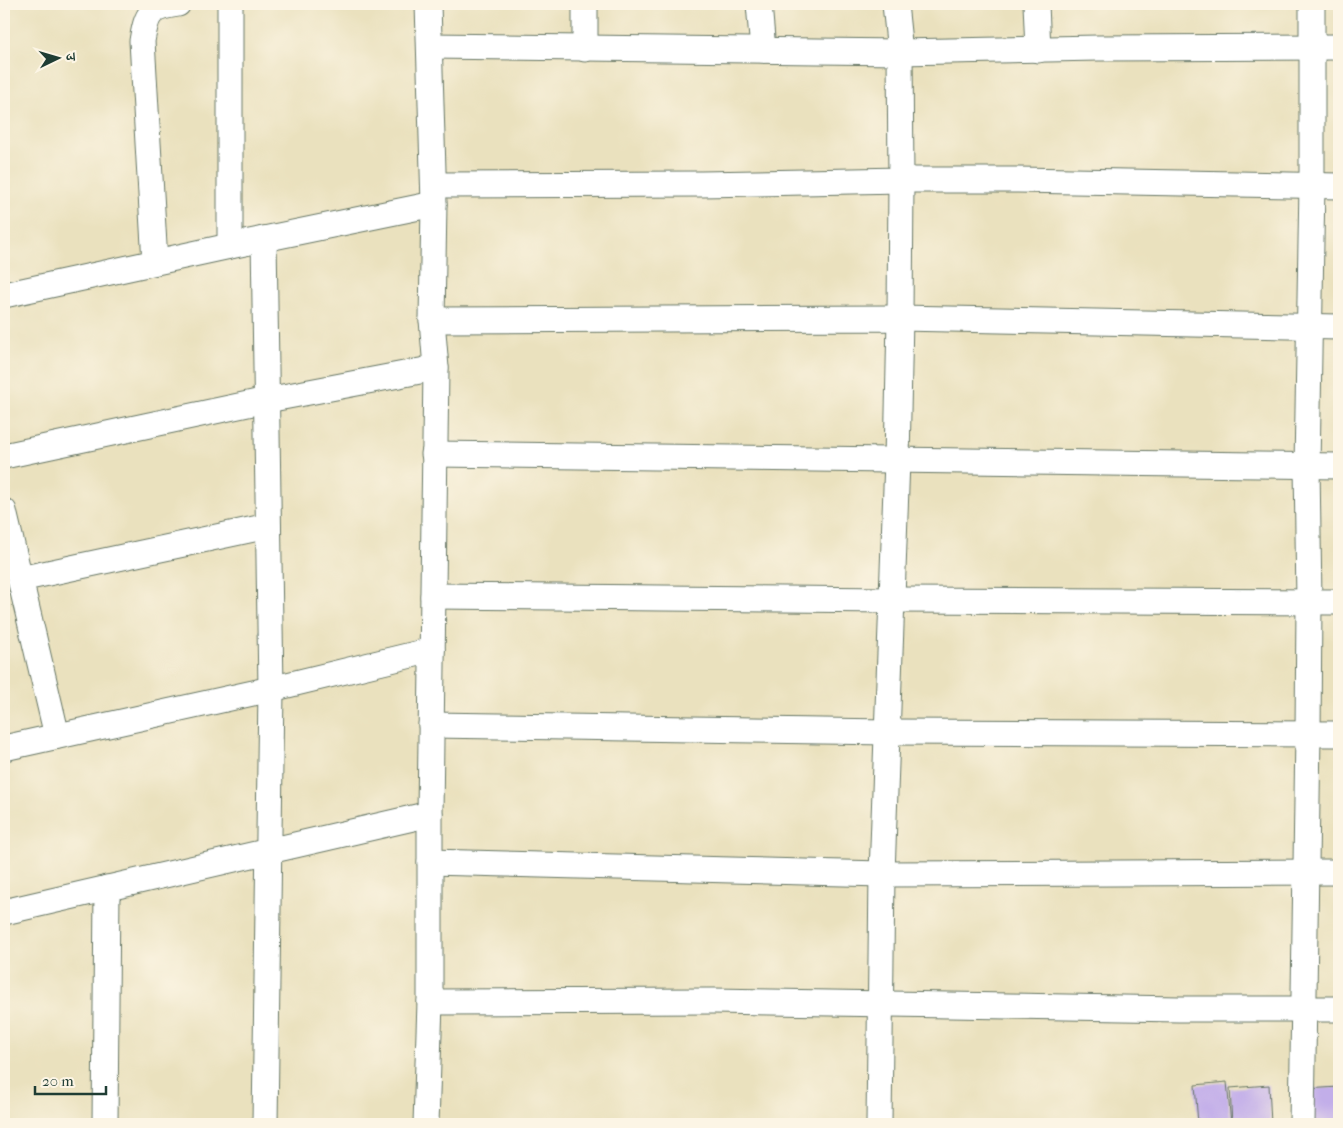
<svg xmlns="http://www.w3.org/2000/svg" width="1343" height="1128" font-family="'IM FELL French Canon','Noto Serif Devanagari',serif">
<rect width="100%" height="100%" fill="#fcf5e5"/>
<filter id="ink" filterUnits="userSpaceOnUse"><feTurbulence type="fractalNoise" baseFrequency=".02" numOctaves="2"/><feDisplacementMap in="SourceGraphic" scale="10" xChannelSelector="R" yChannelSelector="G"/><feConvolveMatrix kernelMatrix="1 2 1 2 8 2 1 2 1" color-interpolation-filters="sRGB"/></filter>
<filter id="wash" filterUnits="userSpaceOnUse"><feTurbulence type="fractalNoise" baseFrequency=".0096" numOctaves="4" result="noise"/><feDisplacementMap in="SourceGraphic" scale="20" xChannelSelector="R" yChannelSelector="G"/><feGaussianBlur stdDeviation="1.12" result="paint"/><feColorMatrix in="noise" values="0 0 0 0 0 0 0 0 0 0 0 0 0 0 0 0 0 1.4 0 .05"/><feComposite in="paint" operator="in"/></filter>
<g filter="url(#wash)">
<rect width="100%" height="100%" fill="#eae1be"/>
<g id="blocks">
<!-- building -->
<g fill="#c2aee9">
<path d="M1227 1082 1231 1124H1198L1195 1085Z"/>
<path d="M1269 1085 1271 1124H1232L1230 1088Z"/>
<path d="M1339 1087V1124H1309L1306 1089Z"/>
</g>
</g>
</g>
<g filter="url(#ink)">
<use href="#blocks" fill-opacity="0" stroke="#667664" stroke-width="1"/>
<g fill="none" stroke-linecap="round" stroke-linejoin="round">
<!-- street casing -->
<g stroke="#667664" stroke-width="27">
<g id="street">
<path d="M585 4V49"/>
<path d="M759 4 763 50"/>
<path d="M1036 4 1038 50"/>
<path d="M430 46 900 52 1098 48 1339 47"/>
<path d="M434 185 702 184 901 180H1018L1339 186"/>
<path d="M264 239 271 689 265 1124"/>
<path d="M230 246V4"/>
<path d="M155 262 142 41C147 13 149 8 178 4"/>
<path d="M4 295 230 246 434 204"/>
<path d="M432 320 900 318 1339 327"/>
<path d="M434 454 1339 466"/>
<path d="M4 456 267 400 436 368"/>
<path d="M4 511 57 736"/>
<path d="M20 579 268 526"/>
<path d="M433 596 892 600 1339 602"/>
<path d="M431 725 888 732 1339 734"/>
<path d="M4 748 271 689 432 650"/>
<path d="M430 862 882 874 1339 872"/>
<path d="M4 912 430 814"/>
<path d="M430 1002 714 1001 1179 1009H1339"/>
<path d="M105 1124 107 888"/>
<path d="M426 1124 430 1002V814L436 368 432 320 434 204 428 4"/>
<path d="M879 1124 882 874 897 460 900 318 901 180 900 52 895 4"/>
<path d="M1302 1124 1308 734 1309 601 1307 466 1312 185V4"/>
</g>
</g>
<!-- street -->
<use href="#street" stroke="#fff" stroke-width="25"/>
</g>
</g>
<!-- margin -->
<rect width="1343" height="1128" fill="none" stroke="#fcf5e5" stroke-width="20"/>
<!-- north arrow -->
<g transform="translate(58 58) rotate(85)" stroke="#fcf5e5" stroke-width="4" paint-order="stroke">
<path d="M0-4L9 19L0 12L-9 19Z" fill="#1f3d34"/>
<text y="-8" font-size="14" font-weight="bold" text-anchor="middle" fill="#1f3d34">उ</text>
</g>
<!-- scale -->
<path d="M35 1086v8h71v-8" fill="none" stroke="#1f3d34" stroke-width="2.5"/>
<text x="42" y="1086" font-size="15" fill="#1f3d34" stroke="#fcf5e5" stroke-width="4" paint-order="stroke">20 m</text>
</svg>
